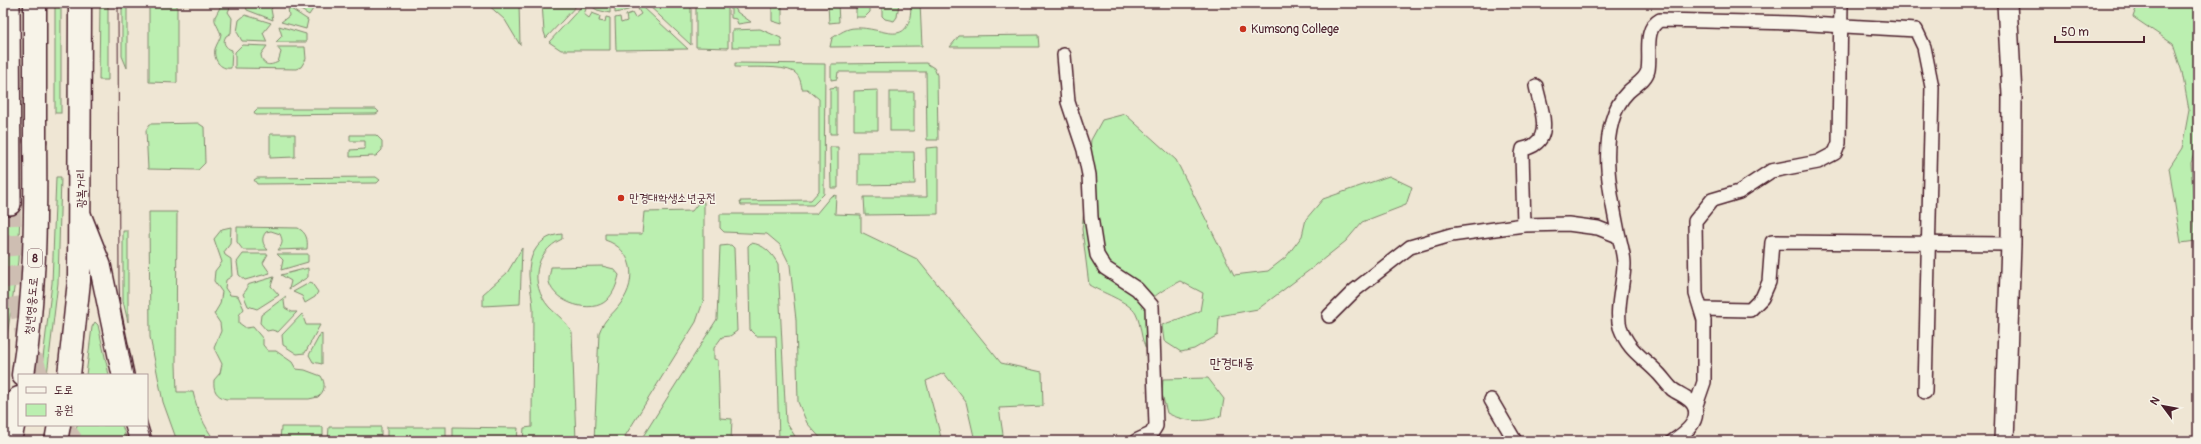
<svg xmlns="http://www.w3.org/2000/svg" width="2201" height="444" font-family="Pangolin,'Poor Story',sans-serif">
<rect width="100%" height="100%" fill="#efe6d4"/>
<filter id="ink" filterUnits="userSpaceOnUse"><feTurbulence type="fractalNoise" baseFrequency=".025" numOctaves="2"/><feDisplacementMap in="SourceGraphic" scale="8" xChannelSelector="R" yChannelSelector="G"/><feConvolveMatrix kernelMatrix="1 2 1 2 8 2 1 2 1" color-interpolation-filters="sRGB"/></filter>
<g filter="url(#ink)">
<!-- green -->
<g fill="#bbefb0" stroke="#82876e">
<rect x="55" y="3" width="6" height="110"/>
<path d="M100 3H108V80H99Z"/>
<path d="M122 3H127V68L122 56Z"/>
<path d="M149 3H177V83L149 82Z"/>
<path d="M222 3H232L228 12 232 18 231 33 226 36C222 42 225 48 232 50L231 68C220 70 213 59 215 49 217 43 220 40 221 34 212 14 213 23 222 3Z"/>
<path d="M245 3H277L271 9 273 20 247 10Z"/>
<path d="M313 3 315 6 309 15 291 4Z"/>
<path d="M486 3H519L520 45 505 20Z"/>
<path d="M542 3H579L546 38 544 32Z"/>
<path d="M587 3H610V13L597 10Z"/>
<path d="M615 3H638L628 10 615 13Z"/>
<path d="M646 3H691V45Z"/>
<path d="M696 3H728V48L696 47Z"/>
<path d="M731 3H733L737 12 751 22 738 24 736 19 731 18Z"/>
<path d="M882 3H899L897 17 894 21 885 19 882 16Z"/>
<path d="M911 3H920L922 46 830 47 832 38C840 33 847 28 855 28 883 26 911 52 911 3Z"/>
<path d="M2138 3H2198V142L2191 163 2196 241 2181 243 2169 168 2182 148 2189 110 2182 72 2173 44 2133 17Z"/>
<path d="M838 4 839 22 829 23 828 5Z"/>
<path d="M870 4V12L865 17H856V5Z"/>
<path d="M772 5H782V24L772 21Z"/>
<path d="M582 6 586 9 584 14 589 18 592 13 600 16 599 21 605 22 606 17 610 18V50H561L549 42Z"/>
<path d="M642 6 688 49 616 50 615 18 620 17 621 23 627 21 626 15 632 13 635 18 641 14 638 9Z"/>
<path d="M288 7 308 20 306 29 281 22 289 16Z"/>
<path d="M245 15 271 23 263 33 267 42 242 41 237 32 239 20Z"/>
<path d="M279 26 306 34V42H276L282 36Z"/>
<path d="M760 29 781 38 782 47H732V30Z"/>
<path d="M1038 35 1039 47H950L959 36Z"/>
<path d="M242 45 267 46 261 54C262 65 268 67 278 62L281 52 277 47H305L306 59 301 67 296 69 235 68V52Z"/>
<path d="M735 63 825 64 824 194 813 205H741L740 201 811 200 819 191V99L807 89H802C801 83 800 76 794 72 782 65 750 68 735 67Z"/>
<path d="M926 63 934 68 937 75 938 140H927L926 72H838L837 79 831 80V64Z"/>
<path d="M837 87V134H830V88Z"/>
<path d="M878 90V130H854V91Z"/>
<rect x="890" y="92" width="24" height="39"/>
<path d="M257 109H376L379 112 376 114 256 115 254 112Z"/>
<path d="M1125 114 1176 160 1234 275 1268 271 1286 257 1302 236 1306 219 1323 199 1389 176 1412 187 1406 205 1362 222 1346 241 1311 269 1258 309 1219 316 1218 335 1194 349 1181 352 1164 341 1162 325 1200 311 1203 293 1180 281C1135 304 1146 308 1148 352 1140 340 1142 326 1136 314 1129 301 1100 292 1089 285L1082 229 1091 140 1102 120Z"/>
<path d="M198 123 204 127 205 163 198 170 148 169 146 130 150 124Z"/>
<path d="M270 134H295V157L270 158Z"/>
<path d="M350 135H376L382 141V150L376 156 350 157V150L365 149V141H350Z"/>
<path d="M830 147H838V188H831Z"/>
<path d="M938 147V214L865 215 864 197H927L926 148Z"/>
<path d="M858 152H914L915 184 858 185Z"/>
<path d="M56 177H61L58 283 47 375H41L52 283Z"/>
<path d="M376 177 380 180 377 183 257 184 254 180 257 178Z"/>
<path d="M836 195 835 214 861 215V232L917 259 1001 363 1042 372 1043 406 999 408 1004 441H975L966 402 944 373 926 381 942 441H823L807 423 798 402 796 320 790 265 780 245 767 234 724 232 720 228V214H816L831 196Z"/>
<path d="M699 202H704V299L696 322 622 441H594L599 333C605 317 612 316 621 303 638 280 633 249 605 240V234H642L644 212 692 211Z"/>
<path d="M149 212H177L176 364 177 392H193C197 410 204 426 215 441H177L163 402 150 337Z"/>
<path d="M3 215H20L18 261 3 364Z"/>
<path d="M231 227 230 244 224 252 225 255 231 259 232 276 226 280 225 288 230 295 238 296 244 309 239 315V323L246 328 253 327 263 339V345L268 351H276L292 362 296 369 305 370 321 376C326 384 325 391 318 397L309 399H226C216 396 213 390 214 380L220 373 222 364 214 348 221 331 220 323 214 314 220 304 222 292 214 281 215 271 222 262 214 239 222 229Z"/>
<path d="M237 227 298 228C307 233 308 240 307 249L278 250C283 244 283 241 280 234L271 231 266 232C261 238 262 244 268 250H243L237 242Z"/>
<path d="M123 231H128V322L123 301Z"/>
<path d="M562 234V239C534 252 529 284 549 307 558 316 565 320 572 332L576 441H523L524 428 532 427C532 387 533 347 533 308 532 290 525 273 532 256 538 242 548 235 562 234Z"/>
<path d="M751 243C763 244 772 253 778 264L786 422 798 441H779L776 336H756L750 330 748 246Z"/>
<path d="M731 245 734 248 737 331 730 336 722 337 714 348V359L718 360 720 418 732 419 731 441H640L717 319 720 246Z"/>
<path d="M522 248 520 304 483 306V294L507 273Z"/>
<path d="M243 254H268L263 263 270 273 245 280 239 275 237 262Z"/>
<path d="M277 254H308V262L281 270 283 260Z"/>
<path d="M602 266 614 269 619 275C617 284 614 293 607 300 592 315 554 303 549 282 548 278 551 271 551 267Z"/>
<path d="M308 268V277L289 289 291 281 281 275Z"/>
<path d="M274 277 271 286 279 295 257 309 248 306 243 294 247 289V285Z"/>
<path d="M311 282 318 292 315 297 305 303 302 296 293 292Z"/>
<path d="M286 296 284 301 285 308 292 312H297L278 332 272 330 267 331 260 323 261 315Z"/>
<path d="M302 314 306 325H320L305 353 297 354 283 345 282 335Z"/>
<path d="M95 322 98 325 109 375H86L92 327Z"/>
<path d="M321 333 322 334V364L313 362 309 355Z"/>
<path d="M1208 378 1224 399 1221 416C1203 423 1184 422 1167 413L1162 394 1163 379Z"/>
<path d="M77 425H122L127 441H74Z"/>
<path d="M281 427H323V441H280Z"/>
<path d="M329 427H381V441H328Z"/>
<rect x="387" y="427" width="59" height="14"/>
<path d="M453 427 518 428 517 441H453Z"/>
</g>
<g fill="none" stroke-linecap="round" stroke-linejoin="round">
<!-- primary-tunnel -->
<g stroke="#cebeb2" stroke-width="21" stroke-dasharray="21 10" stroke-linecap="butt">
<path d="M10 204C12 268 17 313 38 375"/>
<path d="M61 425 73 441"/>
</g>
<!-- minor casing -->
<g stroke="#4a1f2b" stroke-width="16">
<g id="minor">
<path d="M1064 55 1068 102 1084 150 1089 175 1091 217 1097 255 1105 268 1137 289 1152 306 1156 426 1151 434 1136 441"/>
<path d="M1524 225 1522 154 1523 149C1527 148 1532 147 1535 144 1552 133 1539 102 1536 86"/>
<path d="M1701 309 1750 310 1762 298 1769 282 1772 242 2011 244"/>
<path d="M1329 316 1355 290 1410 247 1451 235 1524 225 1568 224 1598 228 1618 236"/>
<path d="M1491 400 1515 441"/>
<path d="M1695 408 1704 382V320L1696 294 1695 221 1712 200 1739 192 1771 171 1818 162 1835 153 1839 143 1841 3"/>
<path d="M1673 441C1683 434 1699 424 1695 408 1692 398 1680 395 1672 389 1667 384 1663 378 1658 373 1642 356 1629 352 1620 327 1615 311 1624 282 1624 264 1624 254 1620 242 1618 232 1611 196 1602 157 1612 121 1615 110 1620 100 1628 92 1635 85 1646 80 1648 70 1651 53 1643 29 1660 20L1792 23 1916 30 1924 47 1932 87 1925 392"/>
</g>
</g>
<!-- secondary casing -->
<g stroke="#4a1f2b" stroke-width="22">
<path id="secondary" d="M2004 441 2011 244 2012 95 2007 3"/>
</g>
<!-- primary casing -->
<g stroke="#4a1f2b" stroke-width="24">
<g id="primary">
<path d="M9 3 10 204"/>
<path d="M81 217 100 265 123 375"/>
<path d="M136 425 141 441"/>
</g>
</g>
<!-- trunk casing -->
<g stroke="#4a1f2b" stroke-width="25">
<g id="trunk">
<path d="M35 3V141"/>
<path d="M69 375 79 281 80 3"/>
<path d="M56 441 59 425"/>
</g>
</g>
<!-- motorway casing -->
<g stroke="#4a1f2b" stroke-width="25">
<g id="motorway">
<path d="M23 375C35 297 36 219 35 141"/>
<path d="M10 441 19 398"/>
</g>
</g>
<!-- minor -->
<use href="#minor" stroke="#f7f3e8" stroke-width="13"/>
<!-- secondary -->
<use href="#secondary" stroke="#f7f3e8" stroke-width="19"/>
<!-- primary -->
<use href="#primary" stroke="#f7f3e8" stroke-width="21"/>
<!-- trunk -->
<use href="#trunk" stroke="#f7f3e8" stroke-width="22"/>
<!-- motorway -->
<use href="#motorway" stroke="#f7f3e8" stroke-width="22"/>
<!-- tram -->
<g stroke="#4a1f2b" stroke-width="1">
<path d="M118 3 119 283 120 309 133 375"/>
<path d="M146 425 151 441"/>
</g>
</g>
</g>
<!-- markers -->
<g fill="#c8321e" stroke="#f7f3e8" stroke-width="1.5">
<circle cx="1243" cy="29" r="4"/>
<circle cx="621" cy="198" r="4"/>
</g>
<g text-anchor="middle" stroke-width="3" stroke-linejoin="round" paint-order="stroke">
<!-- shield labels -->
<rect fill="#f7f3e8" stroke="#7e5f64" stroke-width="1" x="28" y="249" width="14" height="18" rx="3"/>
<g font-size="11" font-weight="bold" fill="#4a1f2b">
<text x="35" y="262">8</text>
</g>
<!-- poi labels -->
<g font-size="12" fill="#4a1f2b" stroke="#f7f3e8" text-anchor="start">
<text x="1251" y="33">Kumsong College</text>
<text x="629" y="202">만경대학생소년궁전</text>
</g>
<!-- street labels -->
<g font-size="12" fill="#4a1f2b" stroke="#f7f3e8">
<text transform="translate(81 189) rotate(-90)" y="4">광복거리</text>
<text transform="translate(31 306) rotate(-85)" y="4">청년영웅도로</text>
</g>
<!-- quarter labels -->
<g font-size="14" fill="#4a1f2b" stroke="#f7f3e8">
<text x="1232" y="368">만경대동</text>
</g>
</g>
<!-- margin -->
<rect width="2201" height="444" fill="none" stroke="#f7f3e8" stroke-width="16"/>
<rect x="8" y="8" width="2185" height="428" fill="none" stroke="#4a1f2b" stroke-width="1.5" filter="url(#ink)"/>
<!-- legend -->
<rect x="18" y="374" width="130" height="52" fill="#f7f3e8" stroke="#b29e9c"/>
<rect x="26" y="387" width="20" height="6" fill="#f7f3e8" stroke="#b29e9c"/>
<text x="54" y="394" font-size="12" fill="#4a1f2b">도로</text>
<rect x="26" y="404" width="20" height="12" fill="#bbefb0" stroke="#b29e9c"/>
<text x="54" y="414" font-size="12" fill="#4a1f2b">공원</text>
<!-- north arrow -->
<g transform="translate(2163 406) rotate(302)" stroke="#f7f3e8" stroke-width="3" paint-order="stroke">
<path d="M0-3L7 15L0 10L-7 15Z" fill="#4a1f2b"/>
<text y="-6" font-size="11" font-weight="bold" text-anchor="middle" fill="#4a1f2b">N</text>
</g>
<!-- scale -->
<path d="M2055 36v6h89v-6" fill="none" stroke="#4a1f2b" stroke-width="2"/>
<text x="2061" y="36" font-size="12" fill="#4a1f2b" stroke="#f7f3e8" stroke-width="3" paint-order="stroke">50 m</text>
</svg>
